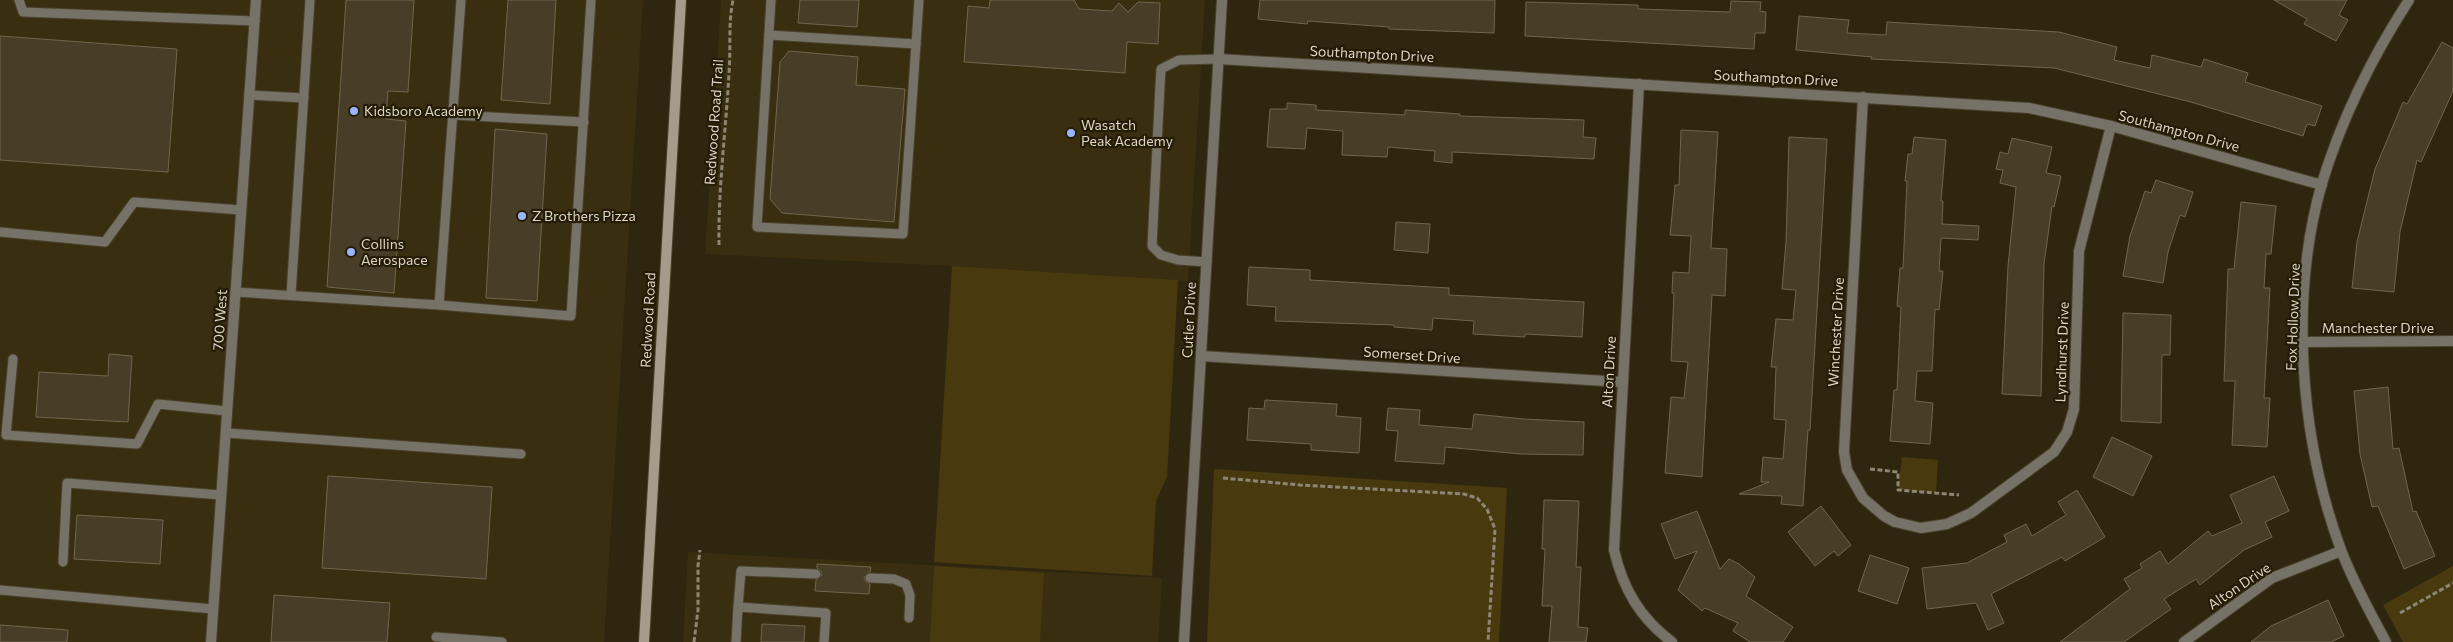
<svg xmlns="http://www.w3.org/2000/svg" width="2453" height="642" font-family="Commissioner,sans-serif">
<rect width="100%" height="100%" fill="#2f260f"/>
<!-- built -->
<g fill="#392e0f">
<path d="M0 0H643L604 642H0Z"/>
<path d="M721 0H1205L1188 281 952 266 705 254Z"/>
<path d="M688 552 1162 578 1158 642H683Z"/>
</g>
<!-- green -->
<g fill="#48390f">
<path d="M952 266 1178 280 1167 477 1156 501 1152 576 934 562Z"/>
<path d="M1902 457 1938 460 1936 493 1898 490Z"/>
<path d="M1214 469 1507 488 1499 642H1207Z"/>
<path d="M934 566 1044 573 1040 642H930Z"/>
<path d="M2453 566V642H2403L2383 605Z"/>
</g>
<!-- building -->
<g fill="#483e27" stroke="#70664d">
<path d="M346 0H414L408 92 388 91 386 119 406 121 394 293 327 287Z"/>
<path d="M508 0H556L550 104 501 100Z"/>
<path d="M800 0H859L857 27 798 23Z"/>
<path d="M990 0H1074L1079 9 1112 11 1119 3 1128 12 1138 2 1160 3 1158 44 1127 42 1125 73 964 62 968 6 989 8Z"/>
<path d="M1260 0H1495L1494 33 1389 29V27L1308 21 1307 24 1258 19Z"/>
<path d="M2274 0H2347L2339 15 2348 20 2336 41 2304 24 2307 19Z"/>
<path d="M1731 1 1761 2 1760 11 1766 12 1765 33H1755L1754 49 1525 36 1526 2 1638 5V9L1730 12Z"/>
<path d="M1799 16 1849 20 1847 33 1886 35 1887 22 2059 32 2117 47 2114 60 2150 68 2152 55 2201 67 2204 59 2248 73 2245 82 2322 106 2315 126 2307 124 2303 136 2191 102 2054 68 1871 59 1872 57 1796 50Z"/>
<path d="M0 36 177 49 168 172 0 160Z"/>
<path d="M2442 42 2453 48V91L2421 162 2417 160 2400 232 2394 292 2352 288 2357 242 2375 169 2403 102 2407 104Z"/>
<path d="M789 51 858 57 856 85 905 89 894 222 782 213 770 199 780 62Z"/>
<path d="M1287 103 1316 105V110L1405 115V110L1460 114V116L1584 120 1583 137 1596 138 1594 159 1452 152V163L1434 161 1435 151 1388 147 1387 157 1342 155 1343 131 1307 128 1305 149 1267 147 1270 109H1287Z"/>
<path d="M495 129 547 134 537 301 486 298Z"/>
<path d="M1681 130 1718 132 1711 248 1727 249 1725 296 1712 295 1702 477 1665 473 1671 397 1684 398 1688 362 1671 361 1674 293H1672L1673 272 1689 273 1691 236 1670 235 1675 185H1679Z"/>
<path d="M1789 137 1827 139 1810 430H1808L1803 506 1781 504 1782 496 1739 494 1769 482H1761L1763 457 1783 459 1786 420 1774 419 1776 367H1771L1776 319 1793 320 1796 290 1782 289 1786 242Z"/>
<path d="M1914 137 1946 140 1941 201H1943L1942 224 1979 226 1978 240 1941 238 1939 271H1943L1939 310 1935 309 1932 371H1917L1915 401 1933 403 1930 444 1890 441 1894 390H1897L1901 307 1897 306 1900 268H1903L1907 181H1905L1908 154H1912Z"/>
<path d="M2012 138 2052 147 2046 173 2061 176 2054 207 2052 206 2044 264 2041 396 2002 394 2008 266 2016 187 2000 183 2003 170 1996 169 2000 152 2008 154Z"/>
<path d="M2156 180 2193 192 2185 217 2180 215 2168 252 2163 283 2123 276 2130 236 2145 191 2151 193Z"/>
<path d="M2241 202 2276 206 2271 254H2266L2264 288H2270L2264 398H2270L2267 447 2232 445 2235 381H2224L2228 269H2234Z"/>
<path d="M1396 222 1430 224 1428 253 1394 250Z"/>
<path d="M1249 267 1310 270V280L1449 288V295L1584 302 1582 337 1525 334V337L1473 334 1474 321 1433 318 1432 330 1394 327V325L1275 321 1276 307 1247 305Z"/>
<path d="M2123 313 2171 315 2170 355H2162L2161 423 2121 421Z"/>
<path d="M109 354 132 356 128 422 36 417 39 372 108 376Z"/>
<path d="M2388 387 2393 449 2399 448 2413 512 2416 511 2435 556 2404 569 2378 506 2372 507 2360 454 2354 391Z"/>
<path d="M1265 400 1337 404 1336 416 1361 418 1359 453 1311 450V444L1247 440 1249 408 1264 409Z"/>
<path d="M1388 408 1420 410 1419 425 1472 429 1474 414 1524 419 1584 422 1583 455 1521 454 1445 447 1444 464 1395 461 1398 431 1386 430Z"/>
<path d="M2112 437 2152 456 2133 496 2093 477Z"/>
<path d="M328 476 492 487 486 579 322 568Z"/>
<path d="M2274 476 2289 511 2265 522 2272 537 2244 550 2200 585 2196 579 2164 599 2171 609 2124 642H2060L2130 589 2124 579 2142 568 2140 564 2160 551 2168 564 2208 531 2212 536 2242 523 2230 495Z"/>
<path d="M2077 490 2105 537 2065 561 2062 557 1991 594 2004 623 1988 630 1976 603 1927 609 1922 568 1967 563 2007 542 2004 535 2026 524 2032 536 2066 515 2058 502Z"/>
<path d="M1544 500 1579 501 1576 567H1581L1578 627 1588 628 1586 642H1549L1552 606H1542L1545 549H1542Z"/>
<path d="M1821 506 1851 545 1838 556 1834 551 1815 566 1788 532Z"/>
<path d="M1697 511 1720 569 1729 559 1739 564 1755 577 1746 596 1793 627 1783 642H1750L1733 631 1738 623 1705 608 1702 611 1678 590 1697 551 1675 559 1661 524Z"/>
<path d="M77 515 163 520 160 564 74 559Z"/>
<path d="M1870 555 1909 568 1897 604 1858 591Z"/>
<path d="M817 564 871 567 870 572 864 577 865 581 870 584 869 594 815 591 816 580 822 575 821 571 817 568Z"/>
<path d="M274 595 390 603 387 642H271Z"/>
<path d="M2328 600 2344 636 2331 642H2251L2271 626Z"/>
<path d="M762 624 805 626 804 642H761Z"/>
<path d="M0 625 68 630 67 642H0Z"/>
</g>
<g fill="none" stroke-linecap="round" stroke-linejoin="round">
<!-- service casing -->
<g stroke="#4b422d" stroke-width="11">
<g id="service">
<path d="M19 0 23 12 255 21"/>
<path d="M461 0 439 305 571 316 591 0"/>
<path d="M771 0 757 227 903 234 919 0"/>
<path d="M769 35 916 44"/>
<path d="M249 95 304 98"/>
<path d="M453 115 584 122"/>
<path d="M0 232 105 242 134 202 241 210"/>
<path d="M1207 262 1178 260 1161 255 1152 246 1160 86 1161 69 1179 60 1219 59"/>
<path d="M235 292 439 305"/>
<path d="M291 295 310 0"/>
<path d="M13 359 6 435 137 444 158 404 227 411"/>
<path d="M226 433 521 454"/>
<path d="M63 562 67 483 221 495"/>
<path d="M870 578 894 579 906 584 910 595 909 618"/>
<path d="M0 590 213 609"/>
<path d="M738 607 741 571 816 574"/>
<path d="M436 637 502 642"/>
<path d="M736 642 738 607 826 613 824 642"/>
</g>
</g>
<!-- minor casing -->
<g stroke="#4b422d" stroke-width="12">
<g id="minor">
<path d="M1219 59 2029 108 2111 126 2322 185"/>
<path d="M1639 84 1614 550C1623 589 1640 618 1672 642"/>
<path d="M1863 97 1844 452 1847 470 1863 498 1884 516 1895 522 1921 528 1947 524 1971 513 2054 452 2067 432 2074 409 2079 251 2111 126"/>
<path d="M2303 342 2453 341"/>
<path d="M1201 356 1622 382"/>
<path d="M2184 642 2272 578 2341 551"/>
<path d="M2386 642C2370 612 2353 582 2341 550 2300 439 2289 298 2322 183 2342 118 2372 57 2409 0"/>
</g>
</g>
<!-- tertiary casing -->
<g stroke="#4b422d" stroke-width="12">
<g id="tertiary">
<path d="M211 642 256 0"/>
<path d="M1184 642 1222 0"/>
</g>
</g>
<!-- secondary casing -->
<g stroke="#4b422d" stroke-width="12">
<path id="secondary" d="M644 642 681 0"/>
</g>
<!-- path -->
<g stroke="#8e8675" stroke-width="3" stroke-dasharray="5 2.5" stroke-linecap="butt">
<path d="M719 245C718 188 726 130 729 73 731 48 728 24 733 0"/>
<path d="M1870 469 1898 472V490L1959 495"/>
<path d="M1223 478 1300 485 1464 494 1477 498 1487 509 1495 529 1488 642"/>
<path d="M2400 613 2453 583"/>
<path d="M694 642 698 610V566L700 550"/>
</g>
<!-- service -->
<use href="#service" stroke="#767267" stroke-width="9"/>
<!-- minor -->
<use href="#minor" stroke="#767267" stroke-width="10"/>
<!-- tertiary -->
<use href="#tertiary" stroke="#767267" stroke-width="10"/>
<!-- secondary -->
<use href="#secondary" stroke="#a39c8a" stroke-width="10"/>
</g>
<!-- markers -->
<g fill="#9ab5fd" stroke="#251c06" stroke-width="2">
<circle cx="354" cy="111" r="5"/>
<circle cx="1071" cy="133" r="5"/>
<circle cx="522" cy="216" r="5"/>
<circle cx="351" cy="252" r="5"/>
</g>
<g text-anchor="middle" stroke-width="4.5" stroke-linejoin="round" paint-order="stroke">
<!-- street labels -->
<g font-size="14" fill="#dbd5c8" stroke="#251c06">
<text transform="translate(1372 54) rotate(3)" y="5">Southampton Drive</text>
<text transform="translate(1776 78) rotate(3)" y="5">Southampton Drive</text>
<text transform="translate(714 122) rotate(-86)" y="5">Redwood Road Trail</text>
<text transform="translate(2179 131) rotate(15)" y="5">Southampton Drive</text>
<text transform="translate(2293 317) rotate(-88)" y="5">Fox Hollow Drive</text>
<text transform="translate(220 320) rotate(-86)" y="5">700 West</text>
<text transform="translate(648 320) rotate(-87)" y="5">Redwood Road</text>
<text transform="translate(1189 320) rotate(-87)" y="5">Cutler Drive</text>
<text x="2378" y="333">Manchester Drive</text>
<text transform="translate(1836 332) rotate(-87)" y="5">Winchester Drive</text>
<text transform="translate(2062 352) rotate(-88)" y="5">Lyndhurst Drive</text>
<text transform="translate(1412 355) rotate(4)" y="5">Somerset Drive</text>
<text transform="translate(1609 372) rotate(-87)" y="5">Alton Drive</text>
<text transform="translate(2239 586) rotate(-34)" y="5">Alton Drive</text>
</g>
<!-- poi labels -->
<g font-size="14" fill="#dbd5c8" stroke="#251c06" text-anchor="start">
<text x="364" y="116">Kidsboro Academy</text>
<text x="1081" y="130">Wasatch<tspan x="1081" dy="16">Peak Academy</tspan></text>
<text x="532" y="221">Z Brothers Pizza</text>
<text x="361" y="249">Collins<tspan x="361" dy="16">Aerospace</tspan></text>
</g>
</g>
</svg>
